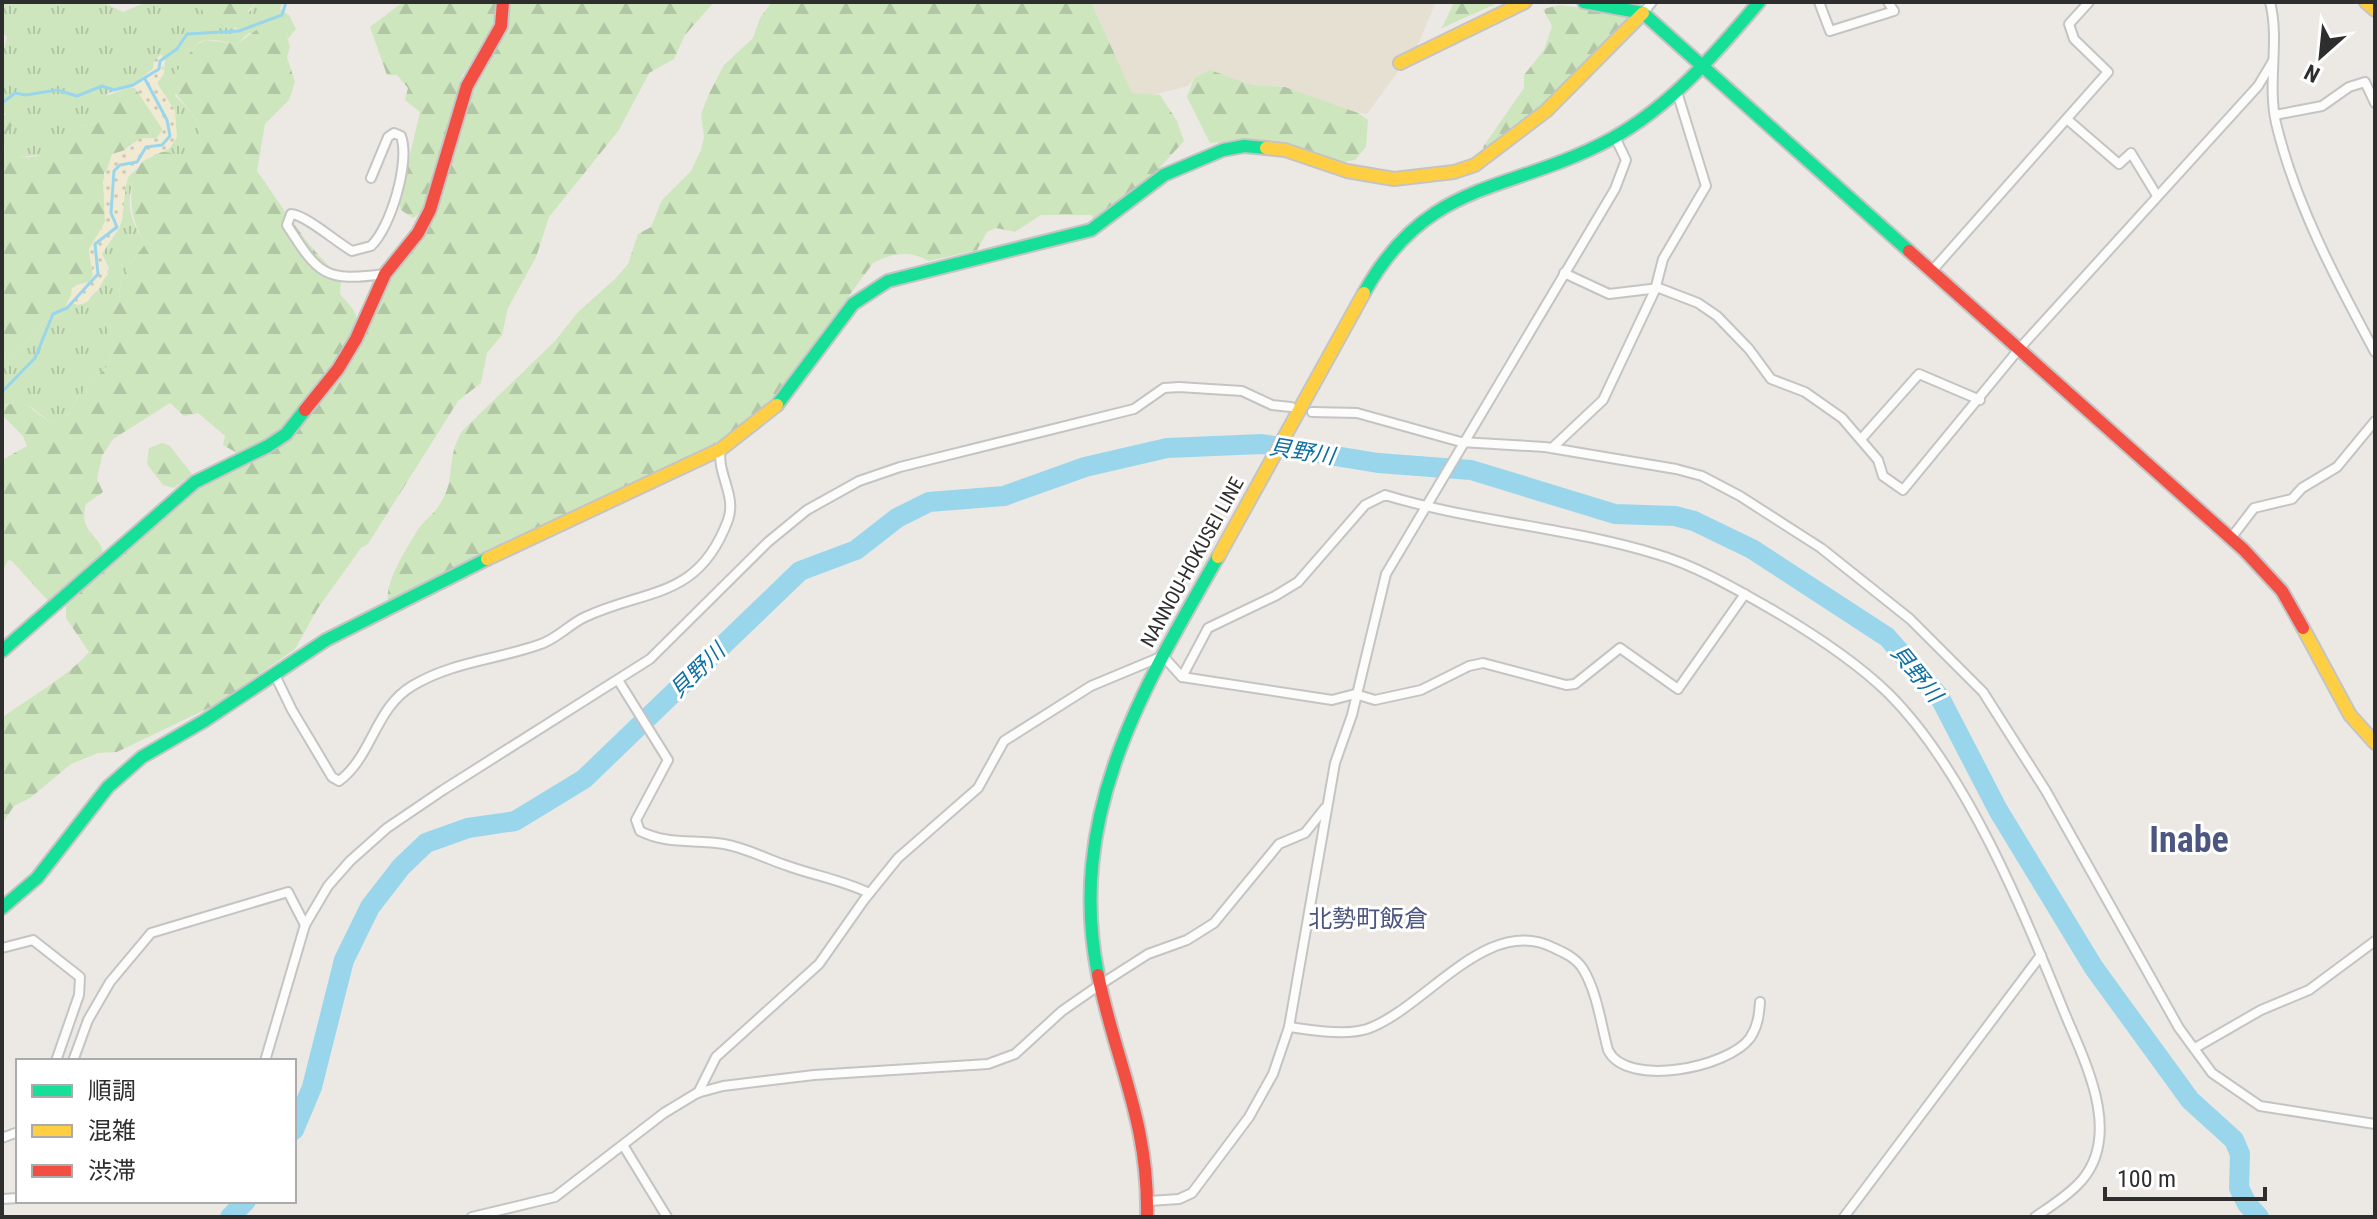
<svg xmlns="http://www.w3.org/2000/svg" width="2377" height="1219" font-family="'Roboto Condensed','Noto Sans JP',sans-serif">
<defs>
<pattern id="grass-tufts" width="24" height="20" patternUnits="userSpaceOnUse" patternTransform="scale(2)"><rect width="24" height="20" fill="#cee6be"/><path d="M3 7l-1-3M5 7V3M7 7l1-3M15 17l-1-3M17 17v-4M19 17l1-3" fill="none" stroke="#b1c6a4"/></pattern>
<pattern id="forest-firs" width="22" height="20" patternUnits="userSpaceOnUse" patternTransform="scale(2)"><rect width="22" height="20" fill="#cee6be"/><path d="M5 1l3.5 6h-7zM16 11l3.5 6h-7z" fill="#b1c6a4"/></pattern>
<pattern id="sand-dots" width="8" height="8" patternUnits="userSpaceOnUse" patternTransform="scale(2)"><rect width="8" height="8" fill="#f0ead3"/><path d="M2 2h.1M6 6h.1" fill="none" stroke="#cec9b5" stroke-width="1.8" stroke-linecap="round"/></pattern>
</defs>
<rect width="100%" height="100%" fill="#ece8e4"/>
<!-- education -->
<path fill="#e6e0d3" d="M1091 2H1436L1416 49 1399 56 1394 67 1399 70 1367 114 1343 110 1285 87 1252 85 1210 70 1194 78 1188 86 1145 97 1132 94Z"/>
<!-- grass -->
<g fill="url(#grass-tufts)">
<path d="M2 2H102L123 12 147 2H197L212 25 236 29 257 2H282L280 9 289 15 296 29 288 39 286 33H249L237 44C228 43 214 39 204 40 188 44 179 82 175 96 186 105 207 127 197 143 194 149 189 153 186 160L174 154 161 153 170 148 175 111 157 83 164 73 165 59 130 87 108 93 102 117 96 124 81 126 42 155 6 158 3 137 11 123 5 113 2 115V57L7 37 2 33Z"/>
<path d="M150 157C124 182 123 215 146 243 133 261 116 276 120 300L111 311 115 346 109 364 77 398 69 414 52 424C37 412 22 394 2 407V360L14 357 44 321 62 314 70 302 83 304 99 289 109 268 102 254 120 227 127 178Z"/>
</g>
<!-- forest -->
<g fill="url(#forest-firs)">
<path d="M197 2H257L248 11 251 16C242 32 228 29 212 25Z"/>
<path d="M403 2H497L492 31 462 76 424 210 413 218 401 210 399 201 420 112 405 100 408 88 397 75H387L370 27Z"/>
<path d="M510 2H714L685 35 674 59 649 73 619 130 549 217 536 257 508 308 502 335 487 353 481 383 458 401 368 544 361 548 318 608 295 649 217 704 117 752 98 753 71 764 30 798 14 806 2 824V718C28 698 69 676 89 652L66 618V606L171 506 196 487 268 452 358 345 394 267 425 231 438 208 471 93 508 19Z"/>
<path d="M772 2H1091L1132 93 1160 95 1177 121 1184 141 1152 176 1094 220 1091 215H1041L1015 232 996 228 987 232 977 250 929 261C910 250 892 253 873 263L778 393 730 436 388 601C385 581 407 548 417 531 422 522 432 516 438 507 458 479 444 462 462 431L555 341 578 312 615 279 628 264 638 234 651 227 662 200 691 171 701 150 704 137 701 114 709 94 724 65 753 38 760 18Z"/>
<path d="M1454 2H1500L1442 28Z"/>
<path d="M1560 5 1630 14 1631 19 1542 108 1486 152 1483 147 1524 88V75L1544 50 1552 26 1543 9Z"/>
<path d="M278 22 286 33 290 47 287 57 295 82 289 100 265 124 257 171C274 194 317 264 341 274L340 294C346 301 356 310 357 320 358 341 302 407 286 423 272 437 256 445 239 454L223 445 225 436 198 413 184 416 170 403 113 439 102 456 97 479 103 492 86 504C77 534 103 534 103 556L53 602H49L12 561 8 560 2 572V460L27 446 23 436 2 415V407L20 400 52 424 69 414 77 398 109 364 115 346 106 327 111 311 120 300C116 276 133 261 146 243 117 208 131 128 186 159 190 151 198 145 199 137 203 114 173 100 170 80L196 45 205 40 237 44 259 28Z"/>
<path d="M1210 70 1252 85 1285 87 1358 113 1368 120 1366 147 1355 160 1344 162 1259 140 1210 143 1187 97 1194 78Z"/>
<path d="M130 87 135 88 163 129 156 139C134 133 117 158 104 173L105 222 89 252 93 276 89 282 76 285 62 314 44 321 14 357 2 360V115L14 114 17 119 3 137 6 158C17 155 33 160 43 154 67 139 61 127 96 124L102 117 104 97Z"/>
<path d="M162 443 169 445 192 474 174 488 163 485 147 464 149 448Z"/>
</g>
<!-- sand -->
<path fill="url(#sand-dots)" d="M162 54 164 74 157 83 175 111 177 137 170 148 139 163 130 173 126 184 122 221 102 254 108 274 87 302 78 305 70 302 72 288 89 282 93 276 89 249 105 222 103 181 112 154 129 149 140 138 156 139 163 130 135 88 130 87 153 70 154 60Z"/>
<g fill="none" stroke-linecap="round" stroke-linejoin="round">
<!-- stream -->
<g stroke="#99d6ec" stroke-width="3">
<path d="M2 103 15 93 26 95 57 90 77 96 102 86 114 90 133 85 159 69 160 61 177 49 187 34 239 31 282 15 286 2"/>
<path d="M2 392 35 358 53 314 67 308 98 274 95 244 117 227 111 213 114 171 120 165 137 162 146 147 162 145 170 136 167 120 145 79"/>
</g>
<!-- river -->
<g stroke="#99d6ec" stroke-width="20">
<path d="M294 1130 312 1087 344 960 370 907 401 867 426 843 468 828 515 821 584 779 800 571 856 550 897 518 929 502 1004 496 1085 467 1167 448 1262 444 1378 463 1471 470 1615 514 1675 516 1694 521 1752 549 1887 637 1939 696 1998 810 2094 968 2190 1100 2234 1140 2240 1154 2239 1188 2247 1204 2259 1217"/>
<path d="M230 1217 246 1201"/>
</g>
<!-- street casing -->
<g stroke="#c5c4c5" stroke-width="12">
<g id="street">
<path d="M1819 2 1830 31 1894 11 1888 2"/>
<path d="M2270 2C2280 41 2267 83 2276 123 2295 203 2336 280 2375 352"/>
<path d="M1643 13 1652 2"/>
<path d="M2275 115 2322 106 2349 87 2365 82 2375 103"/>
<path d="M2068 120 2119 164 2131 153 2156 194"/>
<path d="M371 178 388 137 394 133 401 136C410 162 391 227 371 246L352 251C336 242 306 215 291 214L287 225C319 275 324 282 385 274"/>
<path d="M1931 272 2108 72 2074 39 2069 24 2089 2"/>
<path d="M1564 273 1609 294 1659 288 1698 303 1717 316 1749 349 1771 379 1805 392 1842 418 1878 460 1883 476 1903 490 2019 349 2258 86 2273 61"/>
<path d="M1312 412 1357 413 1461 442 1545 447 1676 469 1702 476 1740 496 1821 548 1910 619 1983 692 2046 791 2179 1028 2212 1073 2260 1106 2375 1124"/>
<path d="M1862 438 1919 374 1980 400"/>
<path d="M1552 448 1603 400 1655 290 1663 259 1706 186 1677 92"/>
<path d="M2231 538 2254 508 2292 499 2302 488 2337 467 2375 421"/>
<path d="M274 673 292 710 332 777 339 781C372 757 375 708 412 686 452 662 495 660 538 645 556 640 568 625 585 617 647 588 698 600 728 520 737 495 716 473 721 449"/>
<path d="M1182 677 1208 628 1275 596 1298 582 1365 505 1385 495C1473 522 1568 527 1656 554 1695 565 1736 589 1771 609 1812 633 1854 660 1888 693 1966 770 2024 913 2065 1014 2085 1062 2122 1133 2082 1180 2069 1195 2051 1206 2035 1217"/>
<path d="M618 680 668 760 636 820 640 831C667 845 695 839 724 844 747 848 766 859 788 866 816 876 842 880 869 893"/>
<path d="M2 948 33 940 80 977 79 995 56 1061"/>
<path d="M1289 1027C1313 1030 1344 1036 1367 1029 1425 1009 1487 913 1554 948 1565 953 1576 958 1583 969 1597 992 1601 1024 1608 1050 1626 1088 1728 1068 1750 1038 1758 1026 1759 1015 1760 1002"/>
<path d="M2195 1048 2261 1010 2309 990 2375 941"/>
<path d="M73 1061 88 1020 110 982 151 933 288 892 305 925"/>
<path d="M265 1061 305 925 328 886 350 861 387 828 443 790 650 659 768 542 807 510 859 481 900 467 1134 409 1164 388 1179 387 1242 391 1272 405 1291 407"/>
<path d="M698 1093 716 1057 819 964 864 900 898 858 978 788 1004 741 1091 686 1163 656 1182 677 1332 700 1355 694 1375 700 1421 690 1469 666 1483 663 1566 685 1575 684 1620 648 1678 689 1745 594"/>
<path d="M2 1138 18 1132"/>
<path d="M623 1145 667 1217"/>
<path d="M2 1199 18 1198"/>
<path d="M1149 1201 1179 1199 1192 1193 1249 1117 1273 1074 1289 1027 1335 763 1352 715 1386 574 1615 189 1626 160 1615 137"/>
<path d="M472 1217 555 1197 664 1113 697 1093 723 1086 814 1075 988 1064 1015 1054 1062 1011 1098 986 1148 954 1187 940 1214 923 1279 844 1305 833 1325 808"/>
<path d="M1844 1217 2041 955"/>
</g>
</g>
<!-- fast casing -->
<g stroke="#c5c4c5" stroke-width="16">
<g id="fast">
<path d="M1584 2 1643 13 1909 251"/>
<path d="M1364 293C1428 177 1509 194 1611 139 1671 106 1716 53 1759 2"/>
<path d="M777 405 853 304 888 281 1091 230 1164 175 1223 150 1244 146 1266 148"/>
<path d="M2 651 195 482 268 446 286 434 305 410"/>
<path d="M2 908 37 878 108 787 142 757 204 721 326 640 487 559"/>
<path d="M1098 975C1066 815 1142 690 1218 557"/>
</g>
</g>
<!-- slow casing -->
<g stroke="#c5c4c5" stroke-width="16">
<g id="slow">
<path d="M2366 2 2375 10"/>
<path d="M1400 63 1525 2"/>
<path d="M1266 148 1285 150 1347 171 1394 179 1454 172 1475 165 1546 111 1643 13"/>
<path d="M1218 557 1364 293"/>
<path d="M487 559 721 449 777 405"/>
<path d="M2303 628 2350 715 2375 743"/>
</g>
</g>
<!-- jam casing -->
<g stroke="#c5c4c5" stroke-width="16">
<g id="jam">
<path d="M1909 251 2244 550 2282 591 2303 628"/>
<path d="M305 410 338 369 356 339 385 274 418 233 430 210 467 86 501 26 503 2"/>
<path d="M1098 975C1116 1063 1149 1122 1147 1217"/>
</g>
</g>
<!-- street -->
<use href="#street" stroke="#fcfcfb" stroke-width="8"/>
<!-- fast -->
<use href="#fast" stroke="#16e098" stroke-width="12"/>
<!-- slow -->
<use href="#slow" stroke="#ffcf43" stroke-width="12"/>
<!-- jam -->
<use href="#jam" stroke="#f24e42" stroke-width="12"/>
</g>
<g text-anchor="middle" stroke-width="6" stroke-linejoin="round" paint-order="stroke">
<!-- street labels -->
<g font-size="20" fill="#2e2e2e" stroke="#fff">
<text transform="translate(1192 562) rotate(-61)" y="7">NANNOU-HOKUSEI LINE</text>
</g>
<!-- water labels -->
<g font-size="22" font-style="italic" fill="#0d6fa3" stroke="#fff">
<text transform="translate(1302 451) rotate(9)" y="8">貝野川</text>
<text transform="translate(697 670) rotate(-44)" y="8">貝野川</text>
<text transform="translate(1917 673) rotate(51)" y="8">貝野川</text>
</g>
<!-- quarter labels -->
<g font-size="24" fill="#4d5680" stroke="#fff">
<text x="1368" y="927">北勢町飯倉</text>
</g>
<!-- town labels -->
<g font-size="36" font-weight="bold" fill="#4d5680" stroke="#fff">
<text x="2189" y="852">Inabe</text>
</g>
</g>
<!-- border -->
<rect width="2377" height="1219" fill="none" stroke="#2e2e2e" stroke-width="8"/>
<!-- legend -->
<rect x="16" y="1059" width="280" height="144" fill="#ffffff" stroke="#ababab" stroke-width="2"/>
<rect x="32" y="1085" width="40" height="12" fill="#16e098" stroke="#ababab" stroke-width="2"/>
<text x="88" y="1099" font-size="24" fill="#2e2e2e">順調</text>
<rect x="32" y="1125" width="40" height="12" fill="#ffcf43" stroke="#ababab" stroke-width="2"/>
<text x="88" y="1139" font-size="24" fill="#2e2e2e">混雑</text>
<rect x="32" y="1165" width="40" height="12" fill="#f24e42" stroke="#ababab" stroke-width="2"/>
<text x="88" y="1179" font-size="24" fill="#2e2e2e">渋滞</text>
<!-- north arrow -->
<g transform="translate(2321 56) rotate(207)" stroke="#ffffff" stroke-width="6" paint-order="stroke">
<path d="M0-6L14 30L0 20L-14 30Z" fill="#2e2e2e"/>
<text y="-12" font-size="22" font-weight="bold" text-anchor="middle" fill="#2e2e2e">N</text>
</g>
<!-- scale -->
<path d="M2105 1187v12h160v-12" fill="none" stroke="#2e2e2e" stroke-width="4"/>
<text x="2117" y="1187" font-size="24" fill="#2e2e2e" stroke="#ffffff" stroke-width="6" paint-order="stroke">100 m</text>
</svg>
